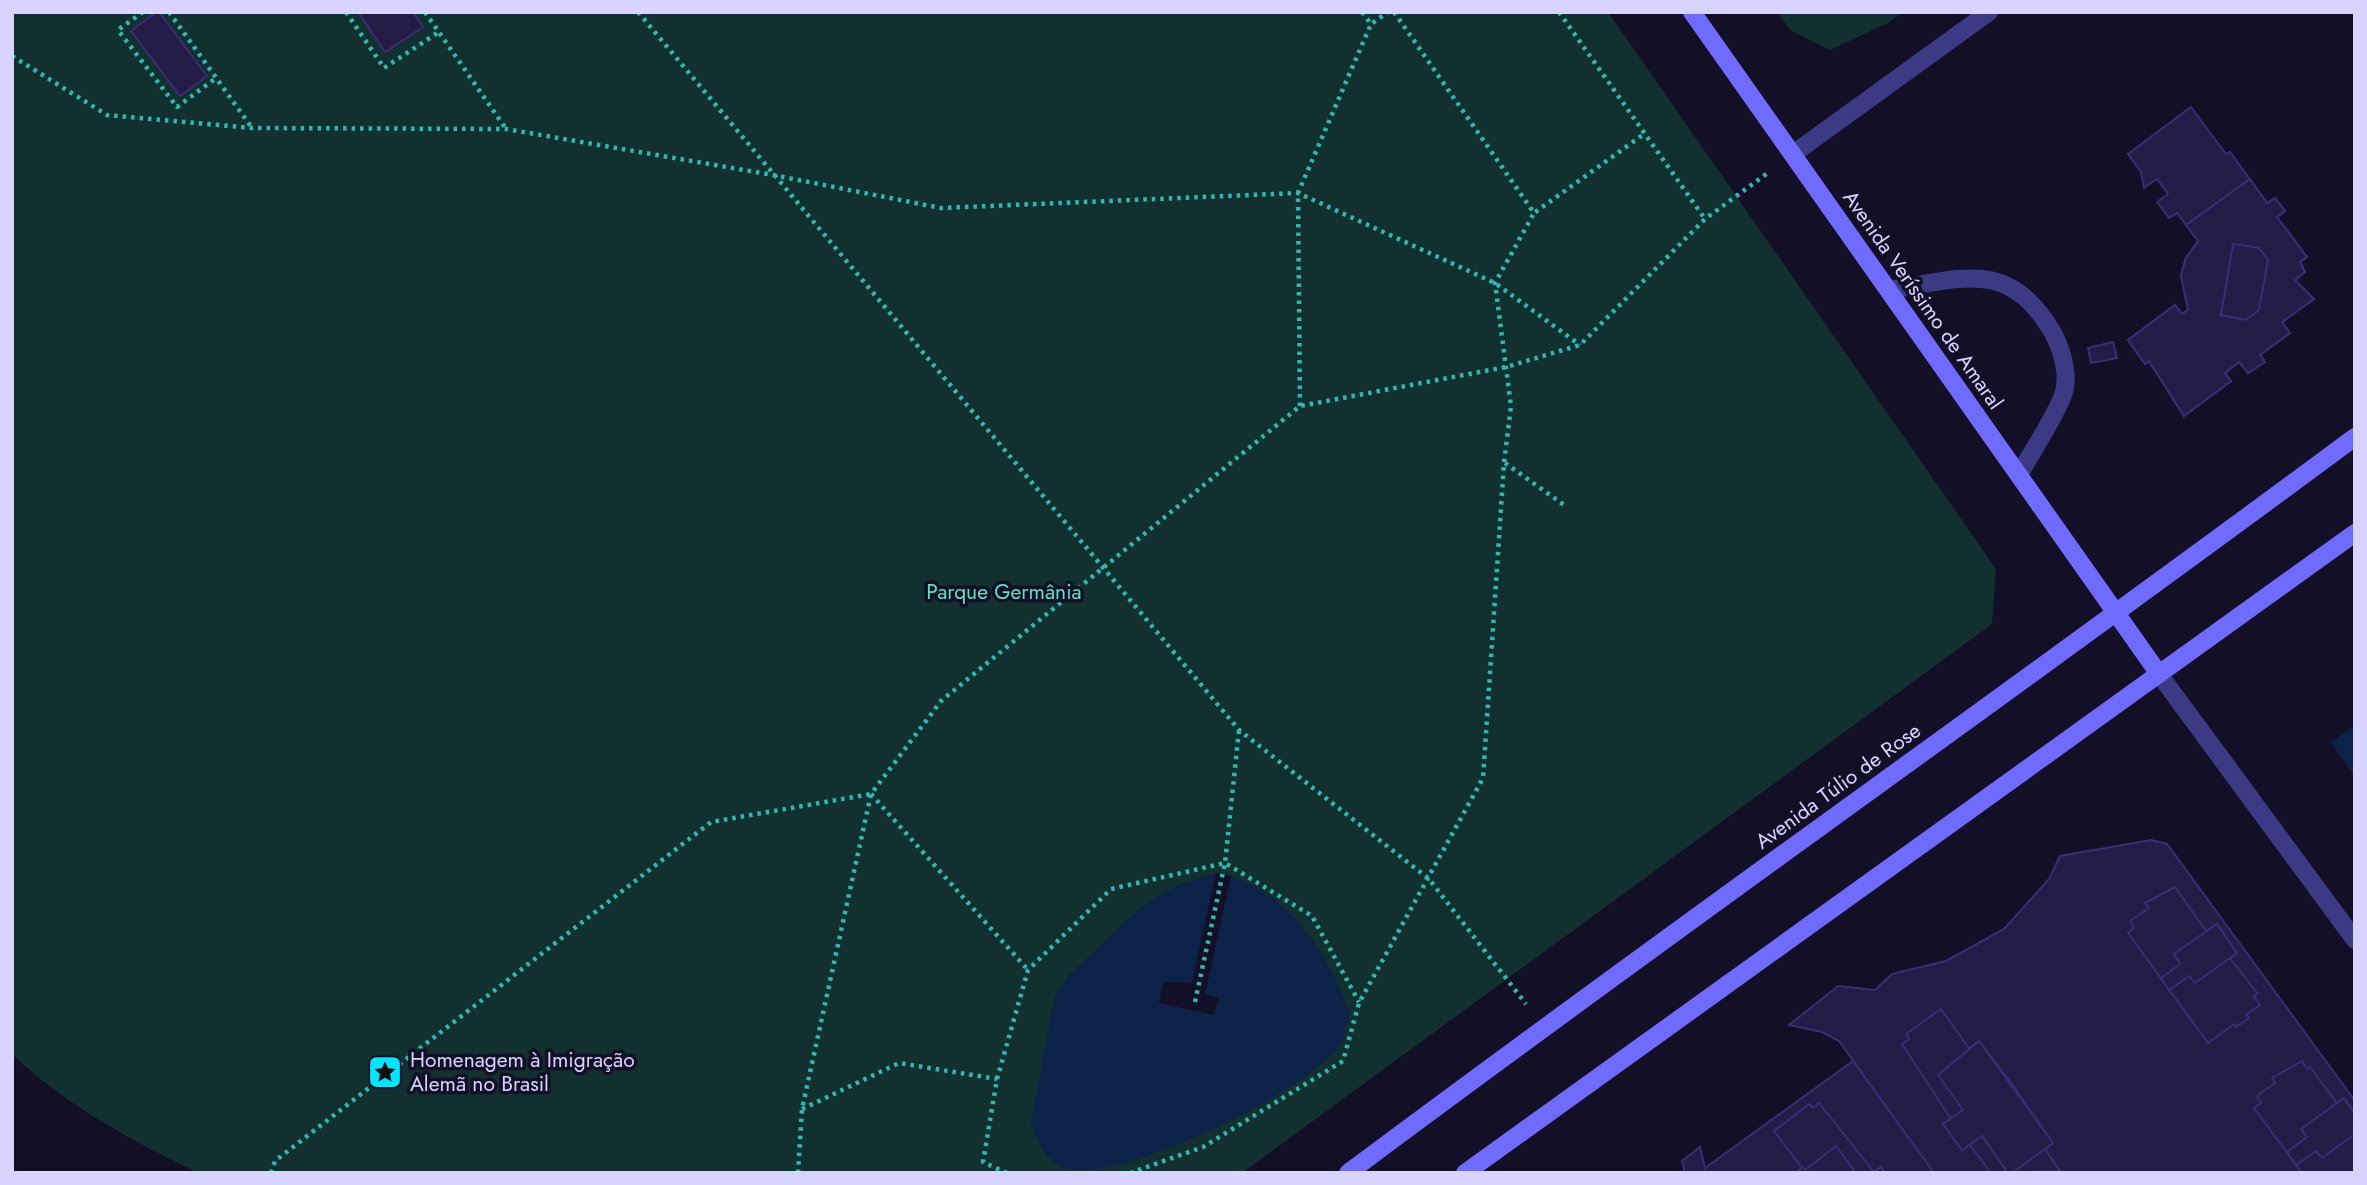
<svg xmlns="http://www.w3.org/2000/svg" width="2367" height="1185" font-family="Jost,sans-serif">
<rect width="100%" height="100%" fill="#130f26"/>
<!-- green -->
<g fill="#12302f">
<path d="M12 12H1608L1996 569 1992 624 1242 1173H199C133 1142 64 1104 12 1054Z"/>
<path d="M1777 12H1903L1888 23 1830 50 1790 30Z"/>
</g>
<!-- water -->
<g fill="#0c2248">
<path d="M2355 725V776L2331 743Z"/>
<path d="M1216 873C1286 886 1326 951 1350 1012 1348 1024 1345 1037 1338 1047 1306 1093 1117 1185 1064 1168 1045 1159 1037 1142 1031 1123L1054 999 1069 975 1141 907 1176 886Z"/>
</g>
<!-- pier -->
<path fill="#130f26" d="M1216 873 1231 876 1205 994 1219 998 1214 1015 1159 1003 1163 982 1192 983Z"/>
<!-- building -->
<g fill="#241b47" stroke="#3b2d73" stroke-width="2">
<path d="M156 12H159L207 76 180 96 131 31Z"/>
<path d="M358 12H413L423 27 385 52Z"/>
<path d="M2191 107 2226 154 2230 152 2267 203 2275 198 2285 211 2277 217 2307 257 2300 262 2305 272 2295 280 2314 299 2282 322 2290 333 2260 355 2265 362 2248 373 2239 362 2225 373 2231 381 2184 416 2149 361 2145 364 2128 340 2175 305 2182 314 2188 310 2181 275 2186 258 2198 241 2177 213 2169 218 2157 202 2168 194 2157 179 2144 188 2141 172 2128 154Z"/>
<path d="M2250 179 2267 203 2275 198 2285 211 2277 217 2307 257 2300 262 2305 272 2295 280 2314 299 2282 322 2290 333 2260 355 2265 362 2248 373 2239 362 2225 373 2231 381 2184 416 2149 361 2145 364 2128 340 2175 305 2182 314 2188 310 2181 275 2186 258 2198 241 2186 225Z"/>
<path d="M2233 244 2259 248 2268 260 2259 310 2246 320 2221 315Z"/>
<path d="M2113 342 2117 358 2091 363 2088 348Z"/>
<path d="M2151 840 2167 844 2355 1101V1173H1934L1839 1041 1822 1032 1789 1025 1838 986 1875 990 1892 974 1946 961 2004 929 2049 879 2060 856Z"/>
<path d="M2175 887 2206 931 2217 924 2237 953 2230 958 2257 993 2254 997 2260 1005 2246 1015 2249 1018 2236 1027 2234 1024 2208 1043 2128 933 2134 928 2130 921 2149 908 2145 903Z"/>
<path d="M2217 924 2237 953 2195 983 2189 976 2169 990 2161 978 2180 964 2174 954Z"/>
<path d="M1941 1009 1969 1048 1979 1041 2012 1084 2053 1143 2045 1149 2060 1171 1991 1173 1970 1145 1962 1150 1943 1124 1951 1119 1902 1044 1909 1039 1906 1034Z"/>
<path d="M1979 1041 2053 1143 2012 1173H2008L1982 1136 1962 1150 1943 1124 1963 1110 1938 1075Z"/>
<path d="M1853 1061 1934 1173H1685L1682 1161 1700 1147 1705 1168Z"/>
<path d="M2302 1061 2307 1069 2310 1067 2337 1103 2344 1098 2355 1114V1173H2302L2254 1108 2261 1103 2257 1096 2275 1083 2272 1078Z"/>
<path d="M2344 1098 2355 1114V1134L2322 1158 2316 1151 2296 1165 2287 1152 2307 1137 2301 1129Z"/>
<path d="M1819 1103 1874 1172 1881 1167 1885 1173H1796L1802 1168 1774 1131 1809 1104 1813 1108Z"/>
<path d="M1836 1146 1856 1173H1796L1803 1167 1805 1170Z"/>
</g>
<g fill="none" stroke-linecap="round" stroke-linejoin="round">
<!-- path -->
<g stroke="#2fb8b0" stroke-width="4.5" stroke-dasharray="3.5 5" stroke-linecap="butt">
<path d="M143 12 118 30 177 107 216 78"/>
<path d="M169 12 252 128"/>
<path d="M346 12 384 68 439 32"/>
<path d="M425 12 506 129"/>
<path d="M638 12 1239 730 1429 879 1526 1004"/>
<path d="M1362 12 1371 24 1388 12"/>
<path d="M1394 12 1534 213 1644 134"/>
<path d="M1559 12 1705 219"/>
<path d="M12 56 107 115 252 128 506 129 773 175 941 208 1298 193 1495 283 1580 345"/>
<path d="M1300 406 1298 193 1371 24"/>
<path d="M1505 463 1564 505"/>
<path d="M871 794 1028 970"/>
<path d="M1195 1002 1225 863 1239 730"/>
<path d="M802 1109 899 1063 997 1079"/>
<path d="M271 1173 275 1161 711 822 871 794"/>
<path d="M798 1173 802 1109 871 794 941 701 1300 406 1506 367 1580 345 1705 219 1769 172"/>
<path d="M1007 1173 983 1162 997 1079 1028 970 1111 889 1225 863 1312 916 1359 1002"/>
<path d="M1130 1173 1203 1147 1343 1061 1359 1003 1483 778 1504 463 1511 406 1495 283 1534 213"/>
</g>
<!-- lane -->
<path stroke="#3d3a85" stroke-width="18" d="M1889 290C1961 279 2009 257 2053 333 2062 350 2070 376 2063 395 2052 423 2033 449 2019 475"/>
<!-- street -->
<g stroke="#3d3a85" stroke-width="18">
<path d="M1793 154 1989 12"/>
<path d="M2159 674 2355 940"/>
</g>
<!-- secondary -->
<g stroke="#6f6bff" stroke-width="18">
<path d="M1692 12 2159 674"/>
<path d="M1348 1173C1681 924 2021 685 2355 437"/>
<path d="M1465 1173 2355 533"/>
</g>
</g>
<!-- icons -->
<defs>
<g id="sight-square" transform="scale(1.75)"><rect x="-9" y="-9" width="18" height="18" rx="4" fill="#00e5ff" stroke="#130f26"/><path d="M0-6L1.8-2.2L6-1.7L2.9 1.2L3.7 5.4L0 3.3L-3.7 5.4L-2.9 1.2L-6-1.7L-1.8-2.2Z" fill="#111"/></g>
</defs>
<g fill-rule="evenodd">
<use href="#sight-square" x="385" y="1072"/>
</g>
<g text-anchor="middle" stroke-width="7" stroke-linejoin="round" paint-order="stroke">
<!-- street labels -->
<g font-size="21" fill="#d9d4ff" stroke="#130f26">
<text transform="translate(1923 300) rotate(55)" y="7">Avenida Veríssimo de Amaral</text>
<text transform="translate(1838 786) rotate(-36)" y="7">Avenida Túlio de Rose</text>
</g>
<!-- park labels -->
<g font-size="21" fill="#5fe0c0" stroke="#130f26">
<text x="1004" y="599">Parque Germânia</text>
</g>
<!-- poi labels -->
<g font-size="21" fill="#d9d4ff" stroke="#130f26" text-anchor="start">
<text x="410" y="1067">Homenagem à Imigração<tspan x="410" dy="24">Alemã no Brasil</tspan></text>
</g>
</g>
<!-- border -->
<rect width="2367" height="1185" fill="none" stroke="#d9d4ff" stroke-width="28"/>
</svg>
